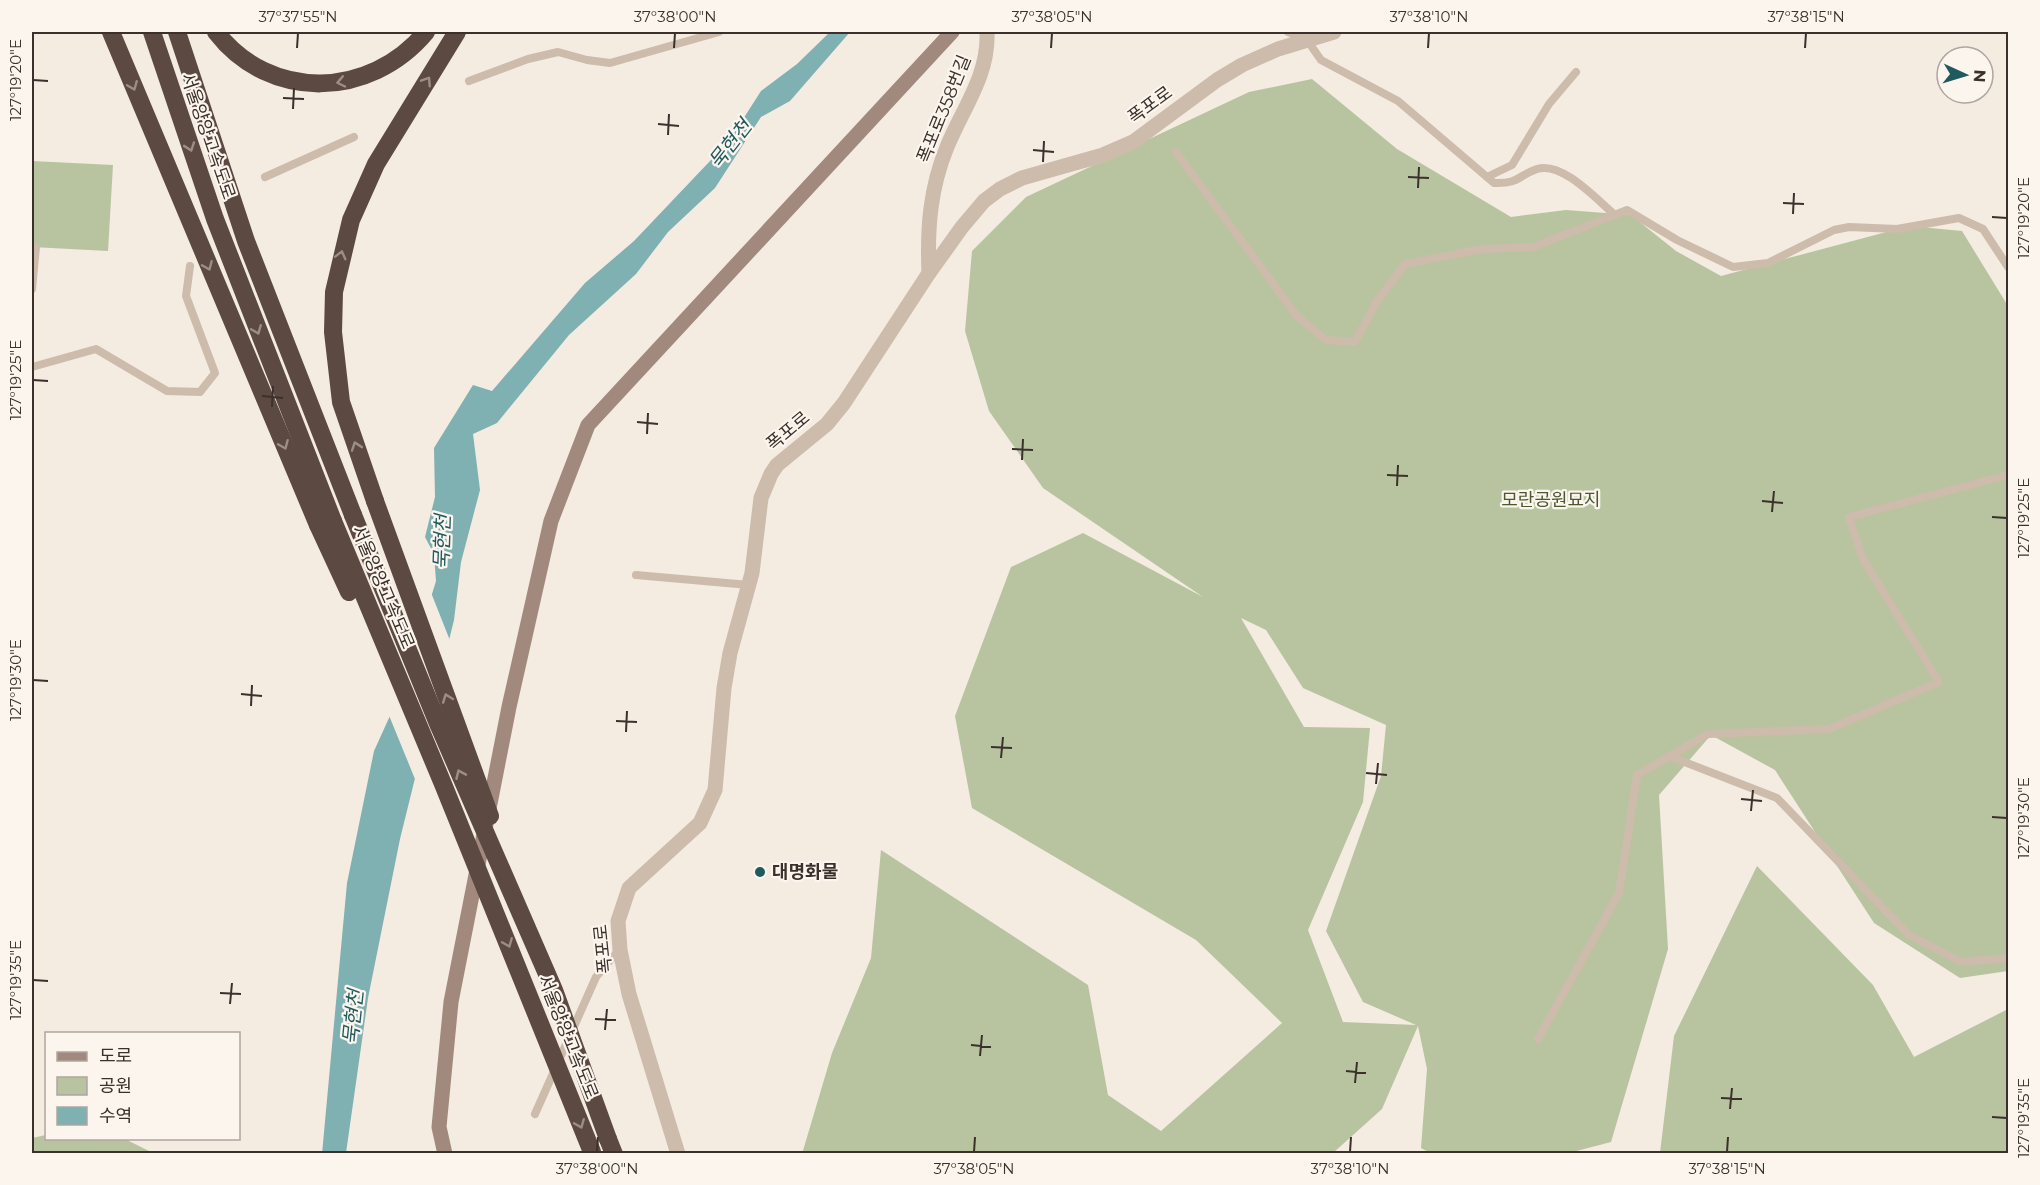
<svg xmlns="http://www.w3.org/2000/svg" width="2040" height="1185" font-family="Montserrat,'Noto Sans KR',sans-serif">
<rect width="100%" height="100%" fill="#f4ebe1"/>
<!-- green -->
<g fill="#b8c4a0" fill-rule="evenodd">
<path d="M1312 79 1397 149 1511 217 1566 210 1631 215 1676 251 1721 276 1909 226 1962 231 2008 306V971L1960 978 1874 923 1775 770 1711 735 1659 795 1668 949 1611 1142 1565 1154H1432L1421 1148 1427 1069 1418 1026 1382 1109 1333 1153 802 1154 832 1053 871 958 881 850 1088 985 1108 1095 1161 1131 1282 1023 1196 940 972 808 955 716 1011 567 1083 533 1203 597 1043 488 989 411 965 331 972 251 1026 197 1249 92ZM1241 618 1266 630 1303 688 1386 725 1381 776 1326 931 1363 1002 1416 1025 1343 1022 1308 930 1363 802 1370 728 1304 727Z"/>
<path d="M32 161 113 165 108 251 32 247Z"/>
<path d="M1757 866 1873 985 1914 1057 2008 1009V1153H1660L1674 1036Z"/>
<path d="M46 1135V1138L125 1139 153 1153H32V1138Z"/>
</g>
<!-- water -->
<path fill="#7fb0b2" d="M830 32H850L790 101 761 117 715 188 668 232 636 274 569 335 497 423 473 434 480 490 461 562 454 620 400 839 368 998 346 1153 322 1154 347 883 374 751 404 685 436 581 434 554 425 537 435 497 434 448 473 385 492 391 585 283 634 241 729 141 761 91 797 64Z"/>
<!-- pier -->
<path fill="#f4ebe1" d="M430 590 451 643 417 784 388 713 401 684Z"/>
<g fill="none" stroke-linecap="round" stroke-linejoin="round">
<!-- lane -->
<g stroke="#cdbbac" stroke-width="8">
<path d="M1288 32 1307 40 1321 60 1398 101 1494 183C1519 184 1517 176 1537 169 1562 161 1596 199 1615 215"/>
<path d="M469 81 528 59 558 52 587 60 610 63 719 32"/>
<path d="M1176 152 1297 316 1326 340 1355 342 1377 301 1405 264 1481 249 1533 247 1627 210 1677 240 1733 267 1768 263 1834 230 1849 227 1897 229 1959 218 1983 229 2008 267"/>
<path d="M265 177 354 137"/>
<path d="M1487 177 1512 165 1549 104 1576 72"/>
<path d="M32 289 36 247"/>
<path d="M32 367 96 349 167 391 200 392 215 373 186 296 190 266"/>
<path d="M636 575 749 585"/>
<path d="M1669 756 1777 798 1909 935 1961 962 2008 958"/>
<path d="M1538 1039 1619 893 1637 775 1708 734 1829 729 1939 682 1863 559 1849 517 2008 475"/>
<path d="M535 1114 596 977 619 950"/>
</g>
<!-- street -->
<g stroke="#cdbbac" stroke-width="15">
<path d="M929 273C927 229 930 188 947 147 963 108 989 75 987 32"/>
<path d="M678 1154 629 994 620 950 618 921 629 888 700 823 715 790 724 688 730 653 752 573 761 498 771 474 777 465 827 424 844 403 929 273 962 227 984 201 1000 189 1022 178 1103 155 1133 142 1217 80 1242 65 1278 49 1334 32"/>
</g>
<!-- secondary -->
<path stroke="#a18a7d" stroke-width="15" d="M445 1154 439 1127 451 1002 509 707 551 521 588 425 952 32"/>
<!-- highway -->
<g stroke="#5c4a42" stroke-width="18">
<path d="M111 32 318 525"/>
<path d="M152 32 215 219 333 521"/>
<path d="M177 32 246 241 353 515"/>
<path d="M216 32C270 102 370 99 426 32"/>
<path d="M375 501 341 402 333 332 334 292 351 220 376 164 457 32"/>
<path d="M608 1139 614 1154"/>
</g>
<!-- highway-bridge -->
<g stroke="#5c4a42" stroke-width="18">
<path d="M375 501 490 816"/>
<path d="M353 515 439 726 554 990 608 1139"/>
<path d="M333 521 443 784 592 1152"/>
<path d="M318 525 349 592"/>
</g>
</g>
<!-- one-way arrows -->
<defs><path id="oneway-chevron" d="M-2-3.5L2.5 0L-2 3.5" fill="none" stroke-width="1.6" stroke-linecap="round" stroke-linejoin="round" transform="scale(1.5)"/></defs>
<g stroke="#9c8e87">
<use href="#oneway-chevron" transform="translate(427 81) rotate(-57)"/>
<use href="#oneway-chevron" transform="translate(341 82) rotate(168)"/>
<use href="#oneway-chevron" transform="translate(133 86) rotate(68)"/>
<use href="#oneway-chevron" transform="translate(190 147) rotate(71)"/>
<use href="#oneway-chevron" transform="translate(341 255) rotate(-76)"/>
<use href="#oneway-chevron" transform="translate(208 266) rotate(67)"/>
<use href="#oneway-chevron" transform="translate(257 330) rotate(68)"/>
<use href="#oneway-chevron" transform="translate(284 445) rotate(67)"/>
<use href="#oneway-chevron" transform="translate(356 446) rotate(-109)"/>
<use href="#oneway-chevron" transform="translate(447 698) rotate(-110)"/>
<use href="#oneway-chevron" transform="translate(460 774) rotate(-114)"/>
<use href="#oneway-chevron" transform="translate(508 943) rotate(68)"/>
<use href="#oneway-chevron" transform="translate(580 1124) rotate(68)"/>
</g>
<!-- ticks -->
<path fill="none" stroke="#3b302b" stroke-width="2" d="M297 48 298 33M674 48 675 33M1051 48 1052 33M1428 48 1429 33M1805 48 1806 33M33 80 48 81M283 98 304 99M293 109 294 88M658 124 679 126M668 135 669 114M1033 150 1054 152M1043 162 1044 141M1408 177 1429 178M1418 188 1419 167M1783 203 1804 204M1793 214 1794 193M1992 217 2007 218M33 380 48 381M262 396 283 398M272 407 273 386M637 422 658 424M647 434 648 413M1012 449 1033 450M1022 460 1023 439M1387 475 1408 476M1397 486 1398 465M1762 501 1783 503M1772 512 1774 491M1992 517 2007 518M33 680 48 681M241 694 262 696M251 706 252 685M616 721 637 722M626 732 627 711M991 747 1012 748M1001 758 1003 737M1366 773 1387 775M1376 784 1378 763M1741 799 1762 801M1751 811 1753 790M1992 817 2007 818M33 980 48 981M220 993 241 994M230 1004 232 983M595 1019 616 1020M605 1030 607 1009M971 1045 991 1047M980 1056 982 1035M1346 1071 1366 1073M1355 1083 1357 1062M1721 1098 1742 1099M1730 1109 1732 1088M1992 1117 2007 1118M597 1152 598 1137M974 1152 975 1137M1350 1152 1351 1137M1727 1152 1728 1137"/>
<!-- markers -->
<circle fill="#1f5a5e" stroke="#fbf5ee" stroke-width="2" cx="760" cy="872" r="6"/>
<g text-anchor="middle" stroke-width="4.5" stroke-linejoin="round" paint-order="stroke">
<!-- street labels -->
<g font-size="18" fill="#3b302b" stroke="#fbf5ee">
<text transform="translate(1150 105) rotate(-36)" y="6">폭포로</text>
<text transform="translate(944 109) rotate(-68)" y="6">폭포로358번길</text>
<text transform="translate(208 136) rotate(71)" y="6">서울양양고속도로</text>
<text transform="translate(788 431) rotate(-40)" y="6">폭포로</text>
<text transform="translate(383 587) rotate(67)" y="6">서울양양고속도로</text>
<text transform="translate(603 949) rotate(-96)" y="6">폭포로</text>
<text transform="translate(568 1037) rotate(68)" y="6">서울양양고속도로</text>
</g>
<!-- park labels -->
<g font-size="18" fill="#4a5a2e" stroke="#fbf5ee">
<text x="1551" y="506">모란공원묘지</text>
</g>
<!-- poi labels -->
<g font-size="18" font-weight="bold" fill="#3b302b" stroke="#fbf5ee" text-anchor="start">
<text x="772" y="878">대명화물</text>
</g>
<!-- water labels -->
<g font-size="20" font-style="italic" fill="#1f5a5e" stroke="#fbf5ee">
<text transform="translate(730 144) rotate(-52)" y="7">묵현천</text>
<text transform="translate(442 542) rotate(-88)" y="7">묵현천</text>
<text transform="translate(353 1017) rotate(-84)" y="7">묵현천</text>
</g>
</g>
<!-- border -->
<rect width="2040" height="1185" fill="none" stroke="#fbf5ee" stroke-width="66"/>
<!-- legend -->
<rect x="45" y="1032" width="195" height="108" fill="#fbf5ee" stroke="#aea6a0" stroke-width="1.5"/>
<rect x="57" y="1052" width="30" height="9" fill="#a18a7d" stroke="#aea6a0" stroke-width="1.5"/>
<text x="99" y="1062" font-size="18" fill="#3b302b">도로</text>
<rect x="57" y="1077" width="30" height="18" fill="#b8c4a0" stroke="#aea6a0" stroke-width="1.5"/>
<text x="99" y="1092" font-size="18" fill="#3b302b">공원</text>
<rect x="57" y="1107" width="30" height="18" fill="#7fb0b2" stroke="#aea6a0" stroke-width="1.5"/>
<text x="99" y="1122" font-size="18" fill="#3b302b">수역</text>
<!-- north arrow -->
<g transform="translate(1965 75) rotate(94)"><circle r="28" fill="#fbf5ee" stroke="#aea6a0" stroke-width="1.5"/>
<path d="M0-4.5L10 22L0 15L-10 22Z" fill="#1f5a5e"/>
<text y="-9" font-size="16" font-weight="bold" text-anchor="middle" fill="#3b302b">N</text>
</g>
<rect x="33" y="33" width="1974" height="1119" fill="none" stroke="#3b302b" stroke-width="2"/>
<g font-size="15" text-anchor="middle" fill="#3b302b">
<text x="298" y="22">37°37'55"N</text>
<text x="675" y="22">37°38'00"N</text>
<text x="1052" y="22">37°38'05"N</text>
<text x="1429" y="22">37°38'10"N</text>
<text x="1806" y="22">37°38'15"N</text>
<text transform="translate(16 80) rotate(-90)" y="5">127°19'20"E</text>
<text transform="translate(2024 218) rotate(-90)" y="5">127°19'20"E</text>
<text transform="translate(16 380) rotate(-90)" y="5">127°19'25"E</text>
<text transform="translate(2024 518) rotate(-90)" y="5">127°19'25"E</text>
<text transform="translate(16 680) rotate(-90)" y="5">127°19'30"E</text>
<text transform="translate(2024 818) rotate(-90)" y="5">127°19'30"E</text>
<text transform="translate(16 980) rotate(-90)" y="5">127°19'35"E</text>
<text transform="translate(2024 1118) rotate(-90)" y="5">127°19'35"E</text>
<text x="597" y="1174">37°38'00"N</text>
<text x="974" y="1174">37°38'05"N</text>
<text x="1350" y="1174">37°38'10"N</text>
<text x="1727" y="1174">37°38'15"N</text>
</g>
</svg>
